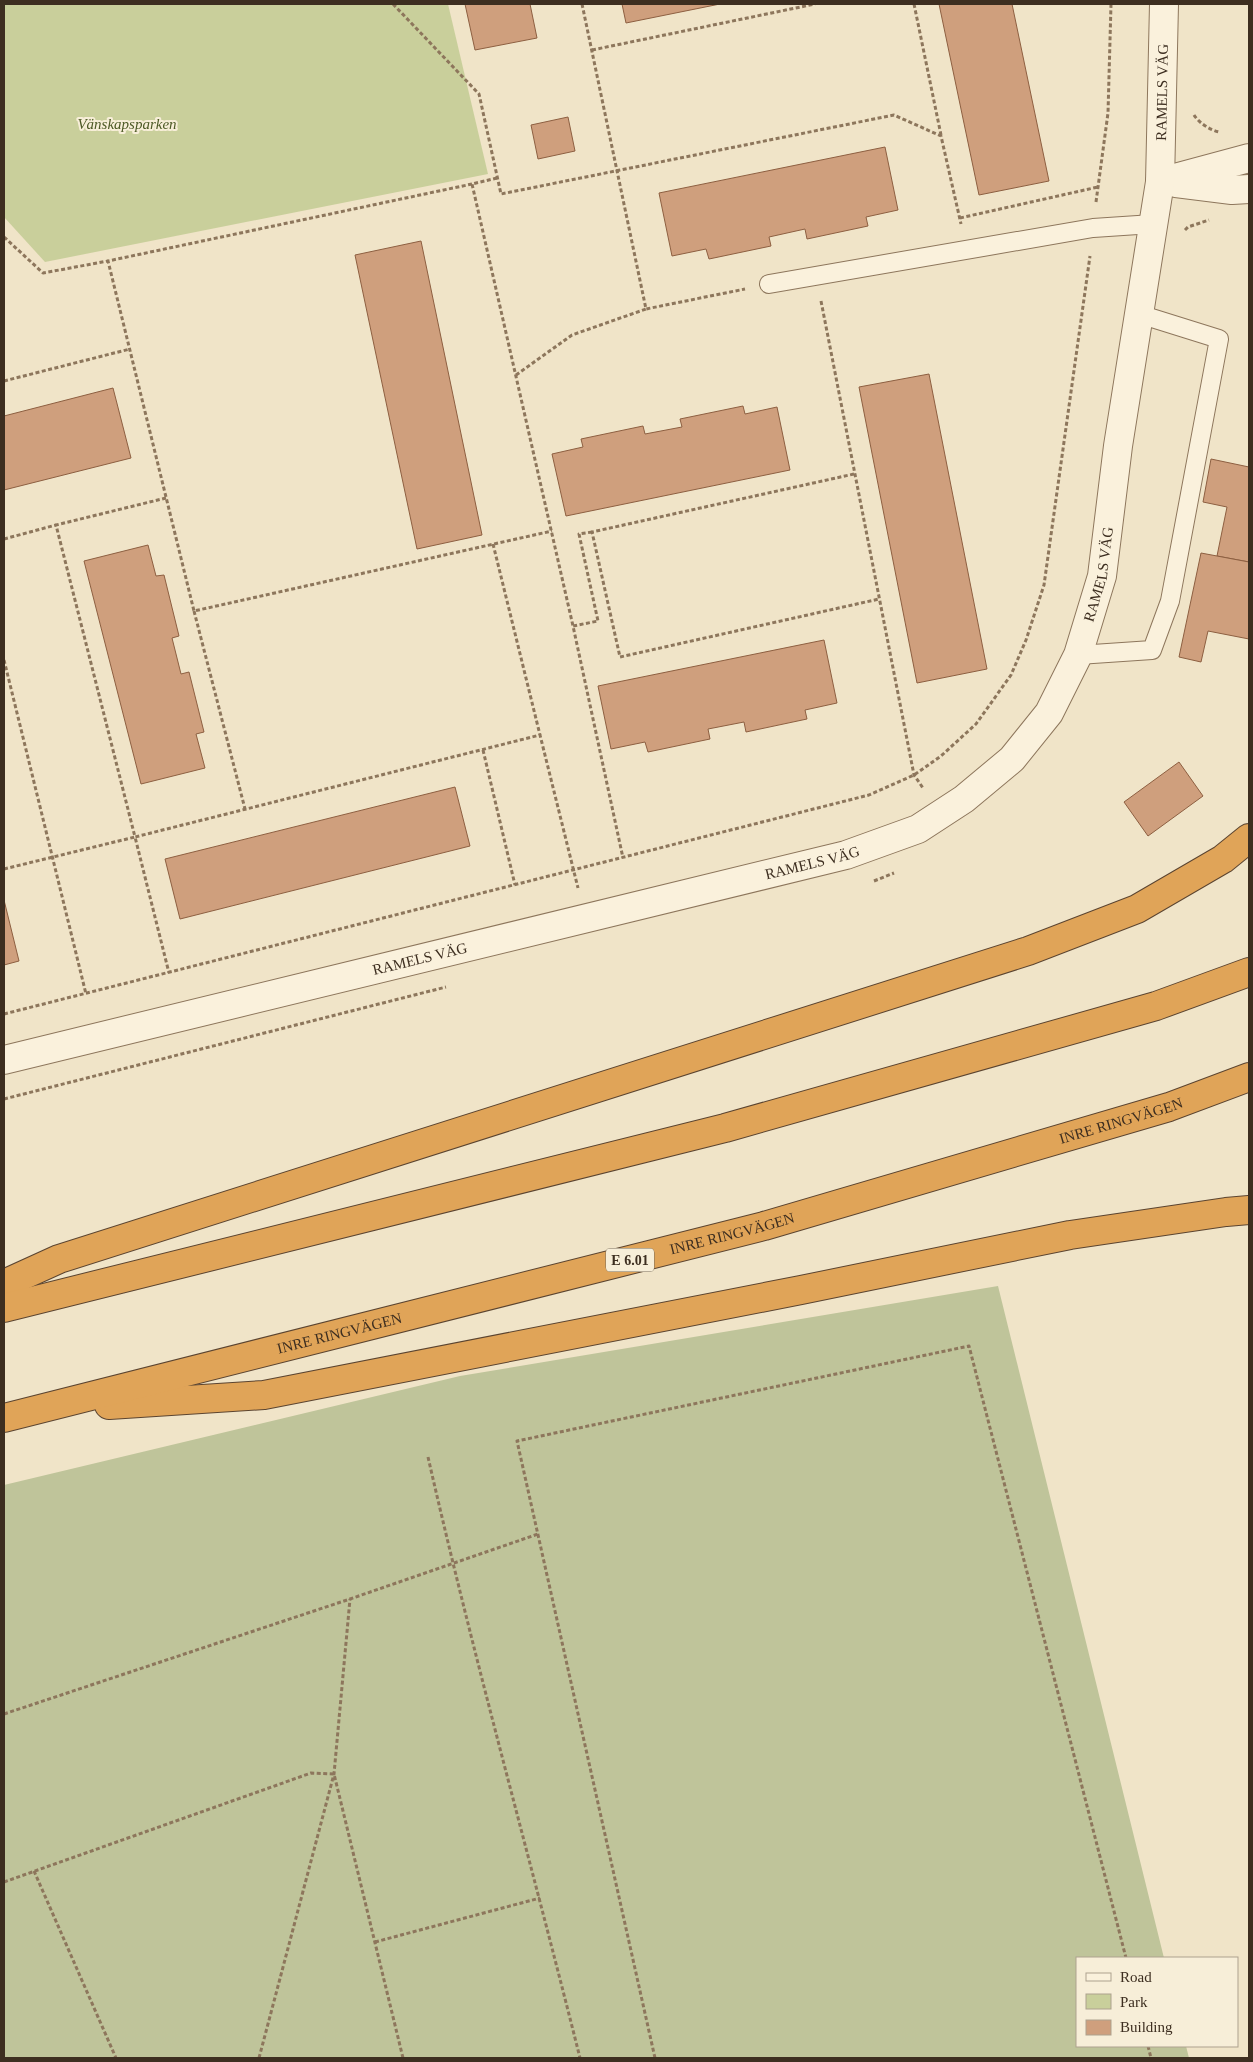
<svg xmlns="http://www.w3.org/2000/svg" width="1253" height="2062" font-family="Georgia,serif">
<rect width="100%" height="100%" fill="#f0e4c8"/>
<!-- green -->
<path fill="#c9cf9b" d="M4 4H448L488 174 45 262 4 217Z"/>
<!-- cemetery -->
<path fill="#bfc49a" d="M998 1286 1164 1958H1077V2046H1186L1189 2058H4V1485L460 1376Z"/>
<!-- building -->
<g fill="#cf9f7d" stroke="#8d5f41">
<path d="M465 4H530L537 38 475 50Z"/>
<path d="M622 4H720L626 23Z"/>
<path d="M939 4H1012L1049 181 979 195Z"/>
<path d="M568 117 575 151 538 159 531 125Z"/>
<path d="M885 147 898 210 866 217 868 226 807 239 805 229 769 237 771 246 709 259 706 249 672 256 659 193Z"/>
<path d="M421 241 482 535 417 549 355 255Z"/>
<path d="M929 374 987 669 917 683 859 387Z"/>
<path d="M113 388 131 458 4 490V416Z"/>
<path d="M743 406 745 414 777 407 790 470 566 516 552 454 583 447 581 439 643 426 645 434 682 427 680 419Z"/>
<path d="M1211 459 1249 467V562L1217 556 1227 507 1203 502Z"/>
<path d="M148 545 156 576 164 575 179 636 172 638 181 674 189 672 204 732 196 734 205 768 141 784 84 561Z"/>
<path d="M1201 553 1249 562V639L1208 631 1201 662 1179 657Z"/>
<path d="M824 640 837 703 805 710 807 719 746 732 744 722 708 729 710 739 648 752 645 742 611 749 598 686Z"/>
<path d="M1179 762 1203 796 1148 836 1124 802Z"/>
<path d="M455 787 470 846 180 919 165 859Z"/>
<path d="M4 900 19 961 4 965Z"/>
</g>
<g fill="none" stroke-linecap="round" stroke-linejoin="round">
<!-- service casing -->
<g stroke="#8d765c" stroke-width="20">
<g id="service">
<path d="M769 284 1093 228 1153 224"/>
<path d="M1078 655 1152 650 1170 601 1219 339 1139 314"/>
</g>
</g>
<!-- minor casing -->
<g stroke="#8d765c" stroke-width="30">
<g id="minor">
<path d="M1160 182 1249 158"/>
<path d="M1176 183 1232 190 1249 189"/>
<path id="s1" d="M4 1060 846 855 918 829 964 799 1012 759 1049 713 1078 655 1102 576 1118 446 1160 182 1164 4"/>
</g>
</g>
<!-- motorway casing -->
<g stroke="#5b4430" stroke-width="30">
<g id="motorway">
<path d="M4 1284 59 1259 1028 951 1137 909 1223 859 1249 838"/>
<path d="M4 1308 725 1128 1156 1006 1249 972"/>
<path d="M109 1405 264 1395 801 1290 1070 1235 1226 1212 1249 1210"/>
<path id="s2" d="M4 1418 764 1226 1169 1107 1249 1077"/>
</g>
</g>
<!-- path -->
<g stroke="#8d765c" stroke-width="3" stroke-dasharray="4 2.5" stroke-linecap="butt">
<path d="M393 4 479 94 501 194 894 115 941 136 961 224"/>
<path d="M582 4 646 309 745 289"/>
<path d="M914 4 941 135"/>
<path d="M592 50 815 4"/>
<path d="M1194 115C1199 123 1210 130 1219 132"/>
<path d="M497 178 472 184 573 626"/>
<path d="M472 184 108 261 194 611 552 531"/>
<path d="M1096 202 1108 113 1111 4"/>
<path d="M960 218 1098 187"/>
<path d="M1185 230 1188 227 1209 220"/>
<path d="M4 237 43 273 108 261"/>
<path d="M821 301 914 775 923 788"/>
<path d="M516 375 572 335 646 309"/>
<path d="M4 381 130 349"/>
<path d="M854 474 592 532 620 657 879 599"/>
<path d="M166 498 56 525 135 837 540 735 578 888"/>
<path d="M592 532 579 534 598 621 573 626 623 858"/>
<path d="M4 539 56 525"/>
<path d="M493 544 540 735"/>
<path d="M194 611 245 809"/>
<path d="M4 660 86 994"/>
<path d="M483 750 515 885"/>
<path d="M4 869 135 837 169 973"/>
<path d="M874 881 894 873"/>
<path d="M4 1014 869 795 914 775 941 756 976 724 1011 675 1026 640 1044 585 1090 256"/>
<path d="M4 1099 446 987"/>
<path d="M428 1457C474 1659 530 1858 580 2058"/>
<path d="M4 1714 350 1599 538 1534"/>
<path d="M34 1871 116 2058"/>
<path d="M4 1882 311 1773 334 1774 403 2058"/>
<path d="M375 1942 540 1898"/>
<path d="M1148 2046 1151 2058"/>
<path d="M259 2058 334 1774 350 1599"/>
<path d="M655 2058 517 1441 969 1346 1126 1958"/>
</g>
<!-- service -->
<use href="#service" stroke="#faf1dc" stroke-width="18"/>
<!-- minor -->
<use href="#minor" stroke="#faf1dc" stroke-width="28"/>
<!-- motorway -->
<use href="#motorway" stroke="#e0a458" stroke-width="28"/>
</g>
<g text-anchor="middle" stroke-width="4" stroke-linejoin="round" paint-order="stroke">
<!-- shield labels -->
<rect fill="#f7eed8" stroke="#756857" stroke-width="1" x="606" y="1248.5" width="48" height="23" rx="4"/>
<g font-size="14" font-weight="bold" fill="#3d2e20">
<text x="630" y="1265">E 6.01</text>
</g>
<!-- street labels -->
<g font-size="15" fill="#3d2e20" stroke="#f7eed8">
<text dy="5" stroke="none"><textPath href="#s1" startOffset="1755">RAMELS VÄG</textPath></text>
<text dy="5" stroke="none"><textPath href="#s1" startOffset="1268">RAMELS VÄG</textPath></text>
<text dy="5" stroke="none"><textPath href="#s1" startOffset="832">RAMELS VÄG</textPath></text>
<text dy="5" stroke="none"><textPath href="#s1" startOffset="428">RAMELS VÄG</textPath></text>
<text dy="5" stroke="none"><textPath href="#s2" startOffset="1156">INRE RINGVÄGEN</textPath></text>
<text dy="5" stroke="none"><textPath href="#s2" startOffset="751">INRE RINGVÄGEN</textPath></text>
<text dy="5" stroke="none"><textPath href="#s2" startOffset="346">INRE RINGVÄGEN</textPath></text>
</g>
<!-- park labels -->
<g font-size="15" font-style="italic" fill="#4d5a26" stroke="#f7eed8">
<text x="127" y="129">Vänskapsparken</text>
</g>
</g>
<!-- border -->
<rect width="1253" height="2062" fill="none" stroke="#3d2e20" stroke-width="10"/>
<!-- legend -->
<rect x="1076" y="1957" width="162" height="90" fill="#f7eed8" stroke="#ada18e"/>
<rect x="1086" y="1973" width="25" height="8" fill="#faf1dc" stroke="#ada18e"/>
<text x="1120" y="1982" font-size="15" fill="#3d2e20">Road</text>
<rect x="1086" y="1994" width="25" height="15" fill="#c9cf9b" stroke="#ada18e"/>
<text x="1120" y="2007" font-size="15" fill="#3d2e20">Park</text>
<rect x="1086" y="2020" width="25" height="15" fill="#cf9f7d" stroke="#ada18e"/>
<text x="1120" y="2032" font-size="15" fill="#3d2e20">Building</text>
</svg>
